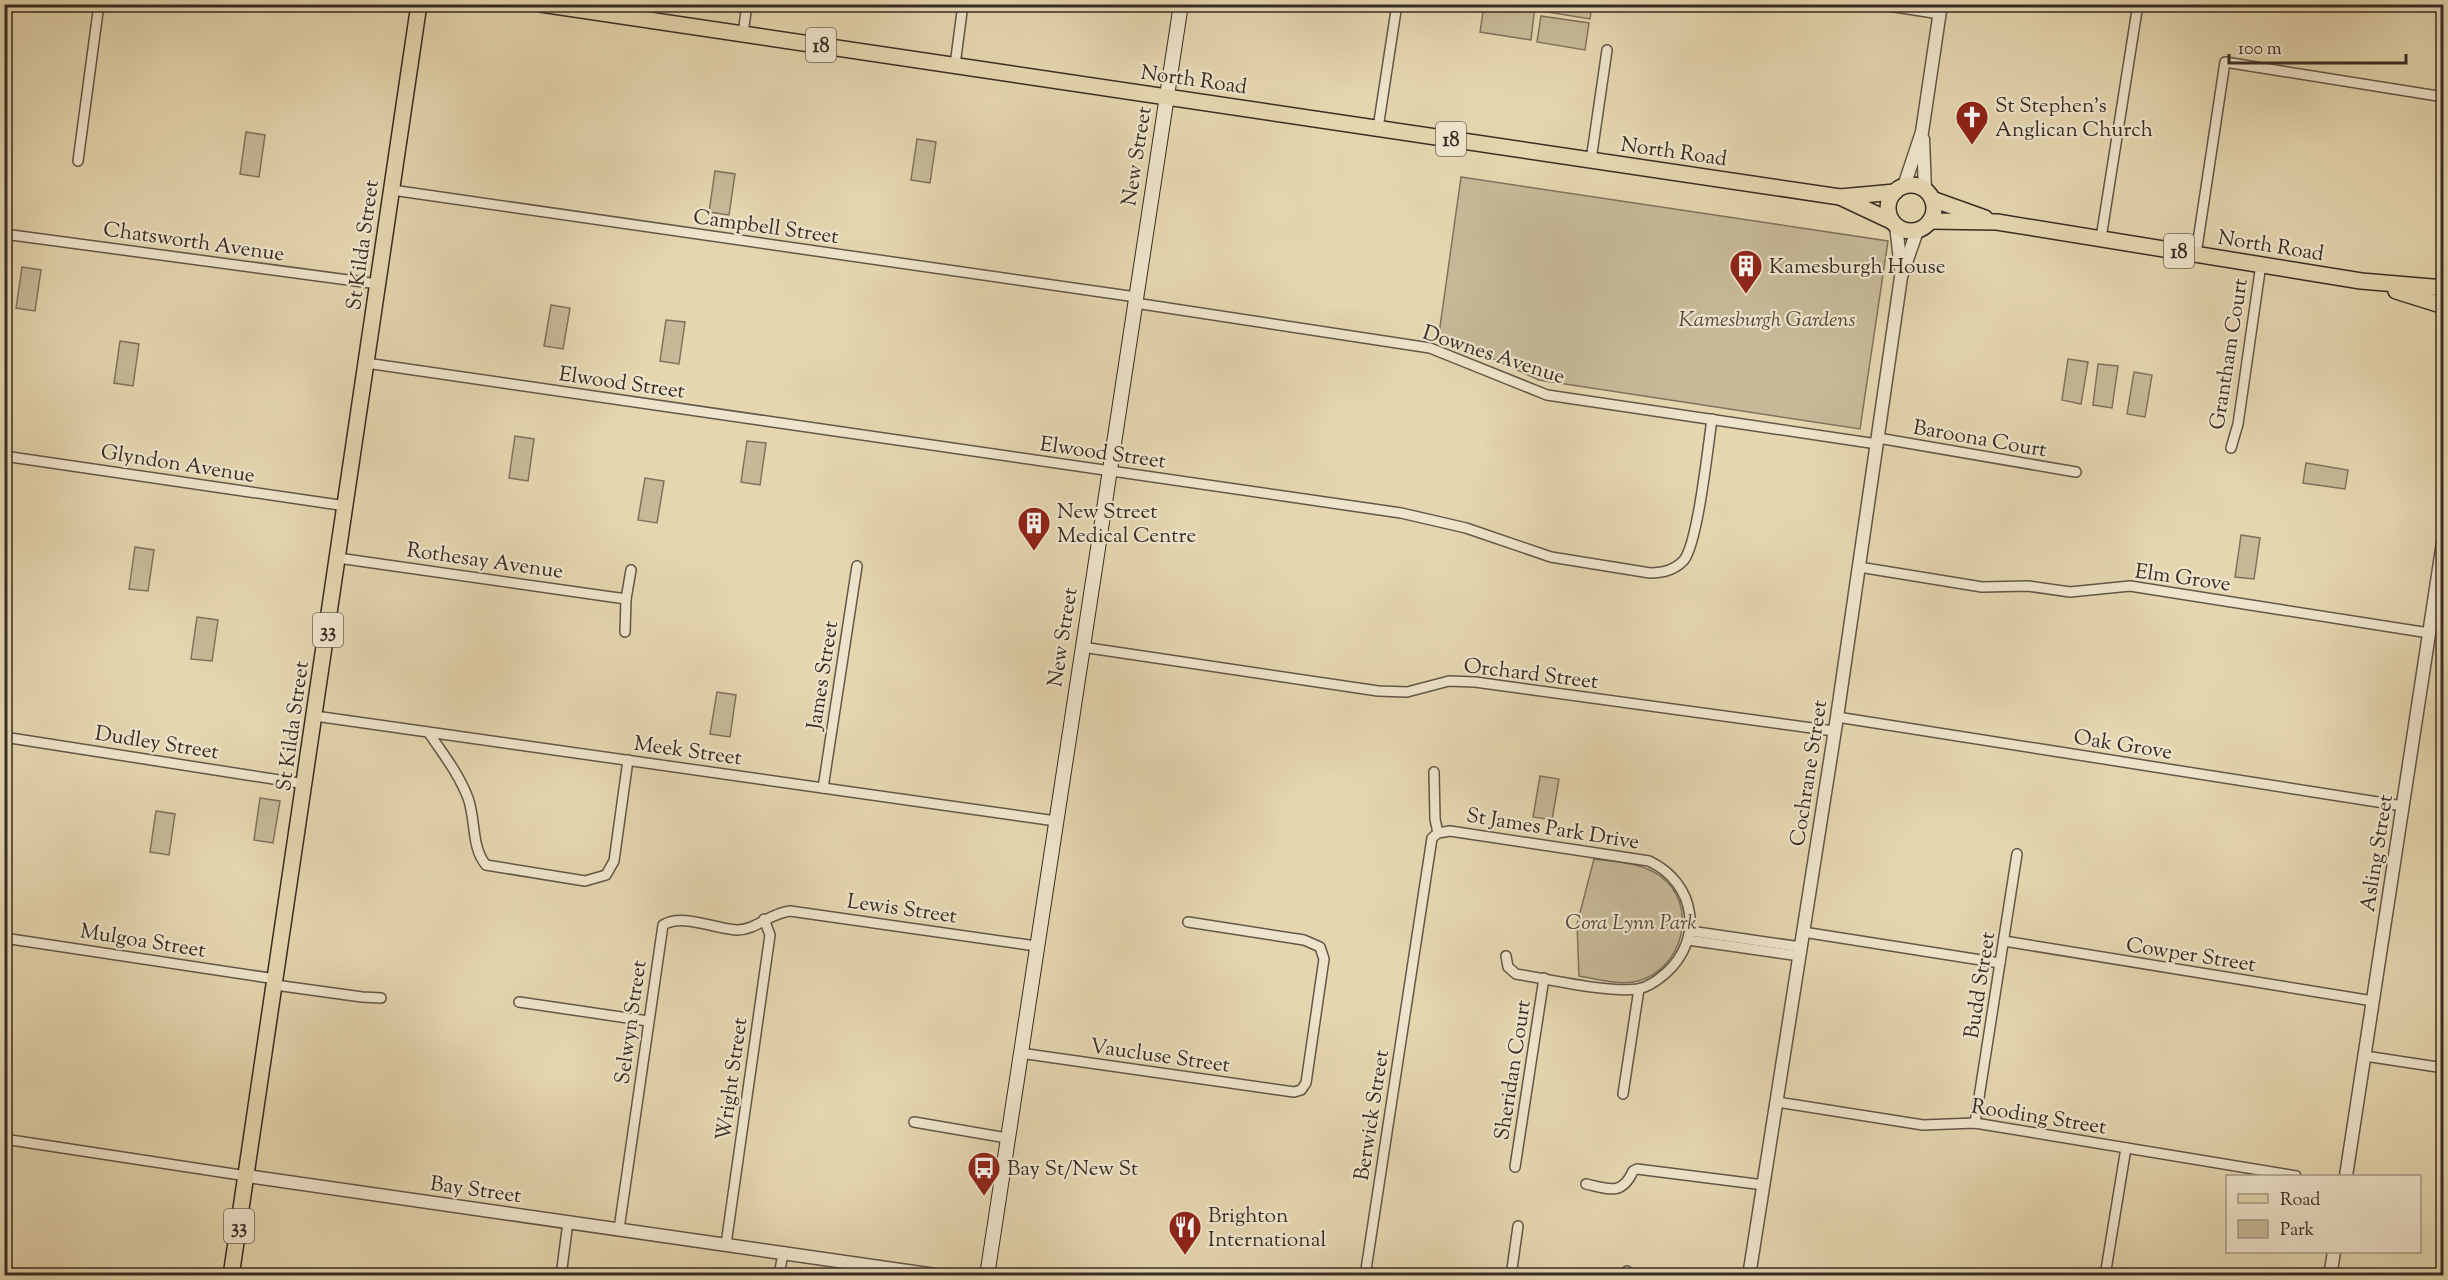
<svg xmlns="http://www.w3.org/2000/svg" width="2448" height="1280" font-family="'Sorts Mill Goudy',serif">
<rect width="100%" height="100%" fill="#e5d6af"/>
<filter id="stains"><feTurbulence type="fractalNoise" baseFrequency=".00333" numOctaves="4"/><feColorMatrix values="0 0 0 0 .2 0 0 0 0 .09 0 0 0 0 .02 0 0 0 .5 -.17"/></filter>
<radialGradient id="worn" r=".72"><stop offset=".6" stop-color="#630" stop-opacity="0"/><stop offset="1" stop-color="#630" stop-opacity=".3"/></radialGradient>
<!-- green -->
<g fill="#c7b998" stroke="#7f725e" stroke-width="1.5">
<path d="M1484 5H1535L1531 40 1480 32Z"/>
<path d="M1542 5V4L1592 5 1590 19 1541 11Z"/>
<path d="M1541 16 1589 23 1585 50 1537 42Z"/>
<path d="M246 132 265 135 259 177 240 174Z"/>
<path d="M917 139 936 142 930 183 911 180Z"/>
<path d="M715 171 735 174 729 215 709 212Z"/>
<path d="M1461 177 1888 241 1860 429 1539 380 1439 334Z"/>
<path d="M22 267 41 270 35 311 16 308Z"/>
<path d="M551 305 570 308 563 349 544 346Z"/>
<path d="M666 320 685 322 679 364 660 361Z"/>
<path d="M120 341 139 344 133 386 114 383Z"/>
<path d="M2068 359 2088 362 2081 404 2062 400Z"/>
<path d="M2098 364 2118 366 2112 408 2093 405Z"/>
<path d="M2134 372 2152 375 2145 417 2127 414Z"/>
<path d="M515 436 534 439 528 481 509 478Z"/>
<path d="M747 441 766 443 760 485 741 482Z"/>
<path d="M2306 463 2348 470 2345 489 2303 483Z"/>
<path d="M645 478 664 481 657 523 638 520Z"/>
<path d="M2241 535 2260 538 2254 579 2235 577Z"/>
<path d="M135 547 154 550 148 591 129 589Z"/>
<path d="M197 617 218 620 212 661 191 659Z"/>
<path d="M717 692 736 695 730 737 710 734Z"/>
<path d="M1540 776 1559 779 1552 820 1533 817Z"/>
<path d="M260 798 280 801 273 843 254 840Z"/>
<path d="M156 811 175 814 169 855 150 852Z"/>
<path d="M1594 859C1616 862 1641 862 1660 876 1700 905 1683 969 1638 981 1620 986 1597 979 1579 976L1577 924Z"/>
</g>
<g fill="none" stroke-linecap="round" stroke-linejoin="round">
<!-- minor casing -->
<g stroke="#625648" stroke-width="12">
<g id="minor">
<path d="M1876 4 1940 14"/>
<path d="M743 34 747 4"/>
<path d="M955 65 963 4"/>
<path d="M1378 128 1397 4"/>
<path d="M1591 160 1607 50"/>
<path d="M78 161 99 4"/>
<path d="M392 190 1136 297"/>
<path d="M4 234 378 284"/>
<path d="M2101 238 2138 4"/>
<path d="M2196 254 2225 62 2444 97"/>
<path d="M1135 303 1430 348 1547 395 1877 444"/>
<path d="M366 363 1401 513 1466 528 1551 557 1650 573C1663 573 1675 570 1684 560 1698 542 1708 446 1712 419"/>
<path d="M1878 438 2076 472"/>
<path d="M2231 448 2238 424 2261 264"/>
<path d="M4 456 346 506"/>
<path d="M338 558 626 599"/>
<path d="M1859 567 1982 587 2028 586 2070 592 2130 586 2429 633"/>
<path d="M625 632 626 599 631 570"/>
<path d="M1082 647 1378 691 1407 692 1449 681 1475 682 1834 731"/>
<path d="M315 716 1056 821"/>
<path d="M1837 717 2403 806"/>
<path d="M429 733C443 754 459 774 468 798 476 820 471 847 486 865L585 881 606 875 614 861 628 760"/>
<path d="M4 737 305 784"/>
<path d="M1434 772 1435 819 1438 833"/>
<path d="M823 788 857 566"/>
<path d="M1690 931 1801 947"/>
<path d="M1803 932 2000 963"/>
<path d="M4 938 276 979"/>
<path d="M1688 940 1800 956"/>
<path d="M2004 941 2373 1001"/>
<path d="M275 985 362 997 381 998"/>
<path d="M519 1002 648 1021"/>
<path d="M1020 1053 1294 1092 1301 1090 1306 1083 1324 959 1320 947 1304 940 1188 922"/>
<path d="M2365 1056 2444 1068"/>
<path d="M1623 1094 1639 989"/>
<path d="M1777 1102 1923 1125 1975 1123 2296 1176"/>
<path d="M914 1122 1007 1138"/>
<path d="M1975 1123 2017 854"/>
<path d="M4 1139 247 1176"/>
<path d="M1515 1167 1544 978"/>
<path d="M1586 1184C1609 1189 1622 1196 1633 1171L1637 1169 1764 1185"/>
<path d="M619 1229 663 925C683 913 714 929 737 930 756 930 770 913 790 911L1036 946"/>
<path d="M726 1244 770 935 764 919"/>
<path d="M561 1276 568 1222"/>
<path d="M779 1276 783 1253"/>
<path d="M1365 1276 1432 838 1438 833 1450 831 1649 861C1696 883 1704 939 1666 973 1658 980 1649 987 1638 989 1607 993 1549 979 1516 974L1508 967 1506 956"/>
<path d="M1511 1276 1518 1226"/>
<path d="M1627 1276V1271"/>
<path d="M2105 1276 2126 1148"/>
</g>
</g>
<!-- tertiary casing -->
<g stroke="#625648" stroke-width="15">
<g id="tertiary">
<path d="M1923 139 1925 190"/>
<path d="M1904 186 1922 132 1941 4"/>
<path d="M1896 225 1901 269"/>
<path d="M247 1176 942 1276"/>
<path d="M2346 1176 2444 536"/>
<path d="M1749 1276 1837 717 1901 277 1917 231"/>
<path d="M2330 1276 2334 1252"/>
</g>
</g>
<!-- secondary casing -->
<g stroke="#372c25" stroke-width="16">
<path id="secondary" d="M987 1276 1181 4"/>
</g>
<!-- primary casing -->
<g stroke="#372c25" stroke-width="18">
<g id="primary">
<path d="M541 4 1840 197 1895 192"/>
<circle cx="1911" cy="208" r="23"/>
<path d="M1840 197 1891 221"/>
<path d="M1932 199 1985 218"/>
<path d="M1930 221 1997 222 2361 281 2444 288"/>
<path d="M2396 291 2444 306"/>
<path d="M231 1276 419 4"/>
</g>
</g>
<!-- minor -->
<use href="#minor" stroke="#eee4cb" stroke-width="9"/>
<!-- tertiary -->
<use href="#tertiary" stroke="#eee4cb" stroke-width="12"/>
<!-- secondary -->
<use href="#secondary" stroke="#eee4cb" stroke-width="14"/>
<!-- primary -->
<use href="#primary" stroke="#e5d6af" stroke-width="15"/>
</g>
<!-- icons -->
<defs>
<g id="church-pin" transform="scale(1.725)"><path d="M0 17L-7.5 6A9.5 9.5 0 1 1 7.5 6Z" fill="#8f2418" stroke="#eee4cb"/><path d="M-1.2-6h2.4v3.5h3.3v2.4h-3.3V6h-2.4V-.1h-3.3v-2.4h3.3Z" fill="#fff"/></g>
<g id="building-pin" transform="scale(1.725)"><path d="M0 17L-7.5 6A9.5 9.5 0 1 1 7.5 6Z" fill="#8f2418" stroke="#eee4cb"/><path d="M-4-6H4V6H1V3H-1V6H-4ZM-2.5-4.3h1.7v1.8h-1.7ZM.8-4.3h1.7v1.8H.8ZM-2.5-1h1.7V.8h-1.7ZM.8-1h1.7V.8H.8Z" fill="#fff"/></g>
<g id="bus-pin" transform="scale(1.725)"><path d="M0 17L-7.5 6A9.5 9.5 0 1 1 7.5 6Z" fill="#8f2418" stroke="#eee4cb"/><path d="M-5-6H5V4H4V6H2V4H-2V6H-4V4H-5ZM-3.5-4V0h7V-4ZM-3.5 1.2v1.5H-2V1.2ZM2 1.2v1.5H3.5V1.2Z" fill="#fff"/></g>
<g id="restaurant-pin" transform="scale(1.725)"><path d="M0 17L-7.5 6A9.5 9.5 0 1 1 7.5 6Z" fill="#8f2418" stroke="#eee4cb"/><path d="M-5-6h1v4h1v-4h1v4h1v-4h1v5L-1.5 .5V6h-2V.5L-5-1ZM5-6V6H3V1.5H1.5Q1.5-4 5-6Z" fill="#fff"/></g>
</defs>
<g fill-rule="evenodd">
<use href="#church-pin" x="1972" y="117"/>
<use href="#building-pin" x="1746" y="266"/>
<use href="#building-pin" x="1034" y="523"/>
<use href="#bus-pin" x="984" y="1168"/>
<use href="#restaurant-pin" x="1185" y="1227"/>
</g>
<g text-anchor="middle" stroke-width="4.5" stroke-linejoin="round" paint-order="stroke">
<!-- shield labels -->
<g fill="#eee4cb" stroke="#6e6357" stroke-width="1.5">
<rect x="806" y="28" width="30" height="34" rx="4.5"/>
<rect x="1436" y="122" width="30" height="34" rx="4.5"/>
<rect x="2164" y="234" width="30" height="34" rx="4.5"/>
<rect x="313" y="613" width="30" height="34" rx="4.5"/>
<rect x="224" y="1209" width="30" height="34" rx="4.5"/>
</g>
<g font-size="20" font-weight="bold" fill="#372c25">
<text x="821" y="52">18</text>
<text x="1451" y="146">18</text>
<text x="2179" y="258">18</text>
<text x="328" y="637">33</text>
<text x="239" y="1233">33</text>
</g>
<!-- street labels -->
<g font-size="21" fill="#372c25" stroke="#eee4cb">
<text transform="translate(1194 79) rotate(8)" y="7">North Road</text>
<text transform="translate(1674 151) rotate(8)" y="7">North Road</text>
<text transform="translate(1136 156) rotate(-81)" y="7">New Street</text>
<text transform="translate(766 226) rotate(8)" y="7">Campbell Street</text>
<text transform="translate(194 241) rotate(8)" y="7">Chatsworth Avenue</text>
<text transform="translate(362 245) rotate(-82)" y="7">St Kilda Street</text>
<text transform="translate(2271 245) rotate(9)" y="7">North Road</text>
<text transform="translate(1494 354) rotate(18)" y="7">Downes Avenue</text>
<text transform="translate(2228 354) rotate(-81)" y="7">Grantham Court</text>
<text transform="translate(622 382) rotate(8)" y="7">Elwood Street</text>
<text transform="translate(1980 438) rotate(10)" y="7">Baroona Court</text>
<text transform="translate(1103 452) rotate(8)" y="7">Elwood Street</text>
<text transform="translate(178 463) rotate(9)" y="7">Glyndon Avenue</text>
<text transform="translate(485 560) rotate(8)" y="7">Rothesay Avenue</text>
<text transform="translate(2183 577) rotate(8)" y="7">Elm Grove</text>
<text transform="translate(1062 637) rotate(-81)" y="7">New Street</text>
<text transform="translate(1531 673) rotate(7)" y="7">Orchard Street</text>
<text transform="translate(822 675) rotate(-81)" y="7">James Street</text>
<text transform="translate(292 726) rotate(-82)" y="7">St Kilda Street</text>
<text transform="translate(157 742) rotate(9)" y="7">Dudley Street</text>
<text transform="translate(2123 744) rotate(9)" y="7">Oak Grove</text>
<text transform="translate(688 750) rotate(8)" y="7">Meek Street</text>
<text transform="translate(1808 773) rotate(-81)" y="7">Cochrane Street</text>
<text transform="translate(1553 828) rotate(9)" y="7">St James Park Drive</text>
<text transform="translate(2376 853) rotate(-81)" y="7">Asling Street</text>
<text transform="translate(902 908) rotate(8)" y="7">Lewis Street</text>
<text transform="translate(143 940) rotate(9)" y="7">Mulgoa Street</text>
<text transform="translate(2191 954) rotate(9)" y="7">Cowper Street</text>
<text transform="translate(1979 985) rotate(-81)" y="7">Budd Street</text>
<text transform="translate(630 1022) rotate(-82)" y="7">Selwyn Street</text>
<text transform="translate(1160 1055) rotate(8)" y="7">Vaucluse Street</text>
<text transform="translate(1512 1070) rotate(-81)" y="7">Sheridan Court</text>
<text transform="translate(731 1079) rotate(-82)" y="7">Wright Street</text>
<text transform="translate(1371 1115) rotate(-81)" y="7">Berwick Street</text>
<text transform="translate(2039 1116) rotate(9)" y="7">Rooding Street</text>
<text transform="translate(476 1189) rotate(8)" y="7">Bay Street</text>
</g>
<!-- poi labels -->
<g font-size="21" fill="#372c25" stroke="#eee4cb" text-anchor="start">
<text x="1995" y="112">St Stephen's<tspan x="1995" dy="24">Anglican Church</tspan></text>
<text x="1769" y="273">Kamesburgh House</text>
<text x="1057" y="518">New Street<tspan x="1057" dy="24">Medical Centre</tspan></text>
<text x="1007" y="1175">Bay St/New St</text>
<text x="1208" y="1222">Brighton<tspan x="1208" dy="24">International</tspan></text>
</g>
<!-- park labels -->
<g font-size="21" font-style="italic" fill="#54483c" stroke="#eee4cb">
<text x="1767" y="326">Kamesburgh Gardens</text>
<text x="1631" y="929">Cora Lynn Park</text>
</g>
</g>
<!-- margin -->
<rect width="2448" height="1280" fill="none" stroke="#e5d6af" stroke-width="24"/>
<rect x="6" y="6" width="2436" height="1268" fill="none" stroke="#372c25" stroke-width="3"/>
<rect x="12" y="12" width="2424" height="1256" fill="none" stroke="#372c25" stroke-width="1.5"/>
<!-- legend -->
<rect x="2226" y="1175" width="195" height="78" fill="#eee4cb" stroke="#a59a89" stroke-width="1.5"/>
<rect x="2238" y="1194" width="30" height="9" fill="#e5d6af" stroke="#a59a89" stroke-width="1.5"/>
<text x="2280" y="1205" font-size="18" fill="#372c25">Road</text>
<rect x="2238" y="1220" width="30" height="18" fill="#c7b998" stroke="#a59a89" stroke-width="1.5"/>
<text x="2280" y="1235" font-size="18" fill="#372c25">Park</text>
<!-- scale -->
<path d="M2229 54v9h177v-9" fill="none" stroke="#372c25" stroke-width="3"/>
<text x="2238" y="54" font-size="18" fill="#372c25" stroke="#eee4cb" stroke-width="4.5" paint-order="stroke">100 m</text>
<rect width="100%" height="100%" filter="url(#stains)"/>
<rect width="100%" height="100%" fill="url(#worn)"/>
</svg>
